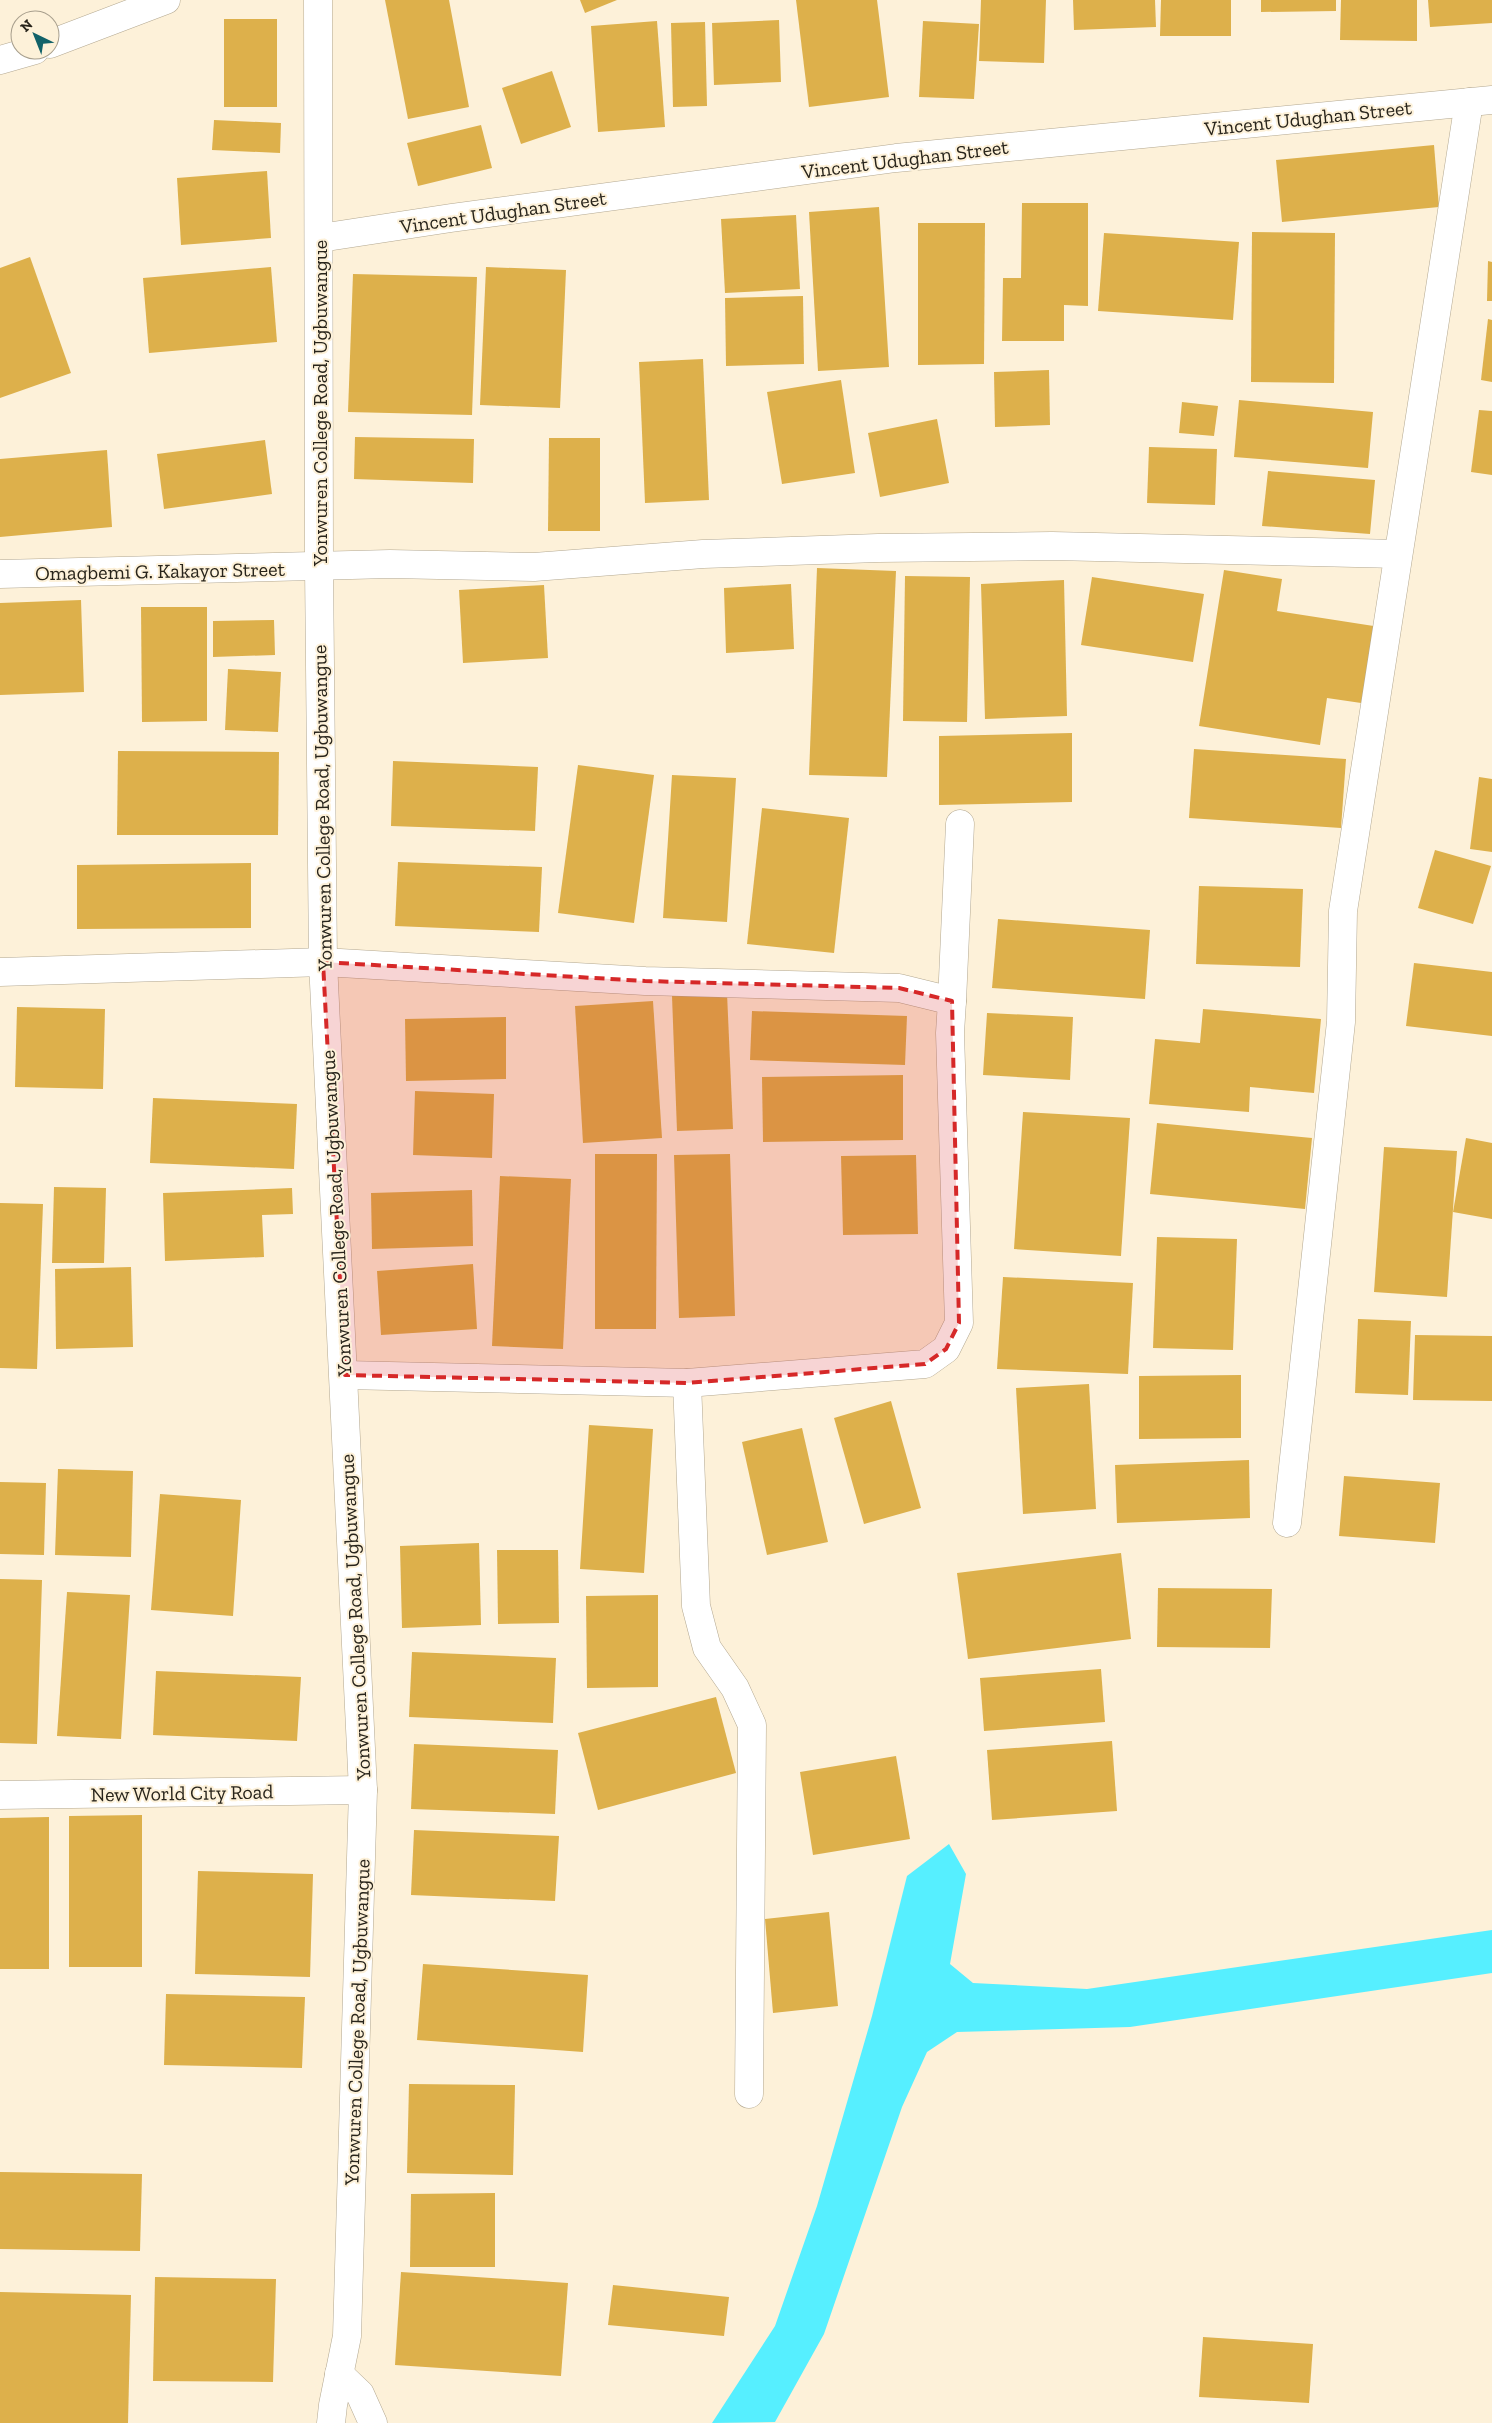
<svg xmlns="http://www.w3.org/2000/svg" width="1492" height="2423" font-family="'Zilla Slab',serif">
<rect width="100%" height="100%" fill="#fdf1d9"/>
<!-- water -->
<path fill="#56efff" d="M949 1844 966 1874 950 1964 973 1983 1087 1989 1492 1930V1973L1130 2027 957 2032 927 2052 902 2107 824 2334 775 2422 712 2423 775 2326 817 2206 872 2016 907 1876Z"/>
<!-- building -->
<g fill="#ddb04b">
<path d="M385 0H449L469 107 408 119Z"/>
<path d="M580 0H617L585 13Z"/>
<path d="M796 0H877L889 97 809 107Z"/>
<path d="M981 0H1046L1044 63 979 61Z"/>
<path d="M1073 0H1155L1156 27 1074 30Z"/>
<path d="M1161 0H1231V36H1160Z"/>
<path d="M1261 0H1336V11L1261 12Z"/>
<path d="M1341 0H1417V41L1340 40Z"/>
<path d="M1428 0H1492V23L1430 27Z"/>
<rect x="224" y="19" width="53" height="88"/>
<path d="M779 20 781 82 714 85 712 23Z"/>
<path d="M657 21 665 127 598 132 591 26Z"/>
<path d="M923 21 979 24 974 99 919 97Z"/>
<path d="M705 22 707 106 673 107 671 23Z"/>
<path d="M552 71 571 127 521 144 502 88Z"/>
<path d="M214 120 281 123 280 153 212 150Z"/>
<path d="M481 125 492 168 418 186 407 143Z"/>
<path d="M1434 145 1439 207 1282 222 1276 160Z"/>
<path d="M267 171 271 238 181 245 177 178Z"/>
<path d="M1022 203H1088V306L1064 305V341H1002L1003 278H1021Z"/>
<path d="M879 207 889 367 818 371 809 212Z"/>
<path d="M796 215 800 289 725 293 721 219Z"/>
<path d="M918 223H985L984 364 918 365Z"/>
<path d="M1252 232 1335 233 1334 383 1251 382Z"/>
<path d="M1104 233 1239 242 1233 320 1098 311Z"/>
<path d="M30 257 71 373 0 398V268Z"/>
<path d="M1488 261 1492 262V301H1487Z"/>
<path d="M271 267 277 342 149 353 143 278Z"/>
<path d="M486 267 566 270 560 408 480 405Z"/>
<path d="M353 274 477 277 472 415 348 412Z"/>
<path d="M803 296 804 364 726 366 725 298Z"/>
<path d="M1488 319 1492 320V382L1481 380Z"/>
<path d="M703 359 709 500 645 503 639 362Z"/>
<path d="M1049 370 1050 425 995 427 994 372Z"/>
<path d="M841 380 855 473 782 484 767 392Z"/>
<path d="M1239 400 1373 412 1368 468 1234 457Z"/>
<path d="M1182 402 1218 406 1214 436 1179 433Z"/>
<path d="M1479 410 1492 411V475L1471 472Z"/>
<path d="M937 419 949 483 880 497 868 433Z"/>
<path d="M355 437 474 439 473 483 354 479Z"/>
<path d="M549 438H600V531H548Z"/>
<path d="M265 440 272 494 164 509 157 454Z"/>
<path d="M1149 447 1217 449 1215 505 1147 503Z"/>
<path d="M107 450 112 527 0 537V459Z"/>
<path d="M1268 471 1375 480 1370 534 1262 526Z"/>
<path d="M817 568 896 571 887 777 809 775Z"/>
<path d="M1224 570 1282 579 1277 611 1380 627 1368 704 1327 698 1320 745 1199 726Z"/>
<path d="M905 576 970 577 967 722 903 721Z"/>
<path d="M1092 577 1204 594 1193 662 1081 645Z"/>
<path d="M1064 580 1067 716 985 719 981 584Z"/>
<path d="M791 584 794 649 726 653 724 588Z"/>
<path d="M544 585 548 658 463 663 459 590Z"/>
<path d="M81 600 84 692 0 695V603Z"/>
<path d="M141 607H207V721L142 722Z"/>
<path d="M274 620 275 655 213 657V621Z"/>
<path d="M228 669 281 672 278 732 225 730Z"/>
<path d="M1072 733V802L939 805V736Z"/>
<path d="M1194 749 1346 759 1341 828 1189 818Z"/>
<path d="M118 751 279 752 278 835H117Z"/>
<path d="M393 761 538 767 535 831 391 826Z"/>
<path d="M578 765 654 775 634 923 558 913Z"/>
<path d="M672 775 736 778 727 922 663 918Z"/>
<path d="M1479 777 1492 779V852L1470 849Z"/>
<path d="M762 808 849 818 834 953 747 944Z"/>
<path d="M1435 850 1491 866 1473 924 1418 908Z"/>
<path d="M398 862 542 867 539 932 395 926Z"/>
<path d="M251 863V928L77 929V865Z"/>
<path d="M1199 886 1303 889 1300 967 1196 964Z"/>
<path d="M998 919 1150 930 1145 999 992 988Z"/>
<path d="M1414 963 1492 972V1036L1406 1026Z"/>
<path d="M727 993 733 1129 677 1131 672 996Z"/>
<path d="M653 1001 662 1138 583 1143 575 1006Z"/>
<path d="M17 1007 105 1009 103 1089 15 1087Z"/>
<path d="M1203 1009 1321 1019 1314 1093 1250 1087 1249 1112 1149 1104 1155 1039 1200 1043Z"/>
<path d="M752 1011 907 1016 905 1065 750 1060Z"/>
<path d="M987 1013 1073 1017 1070 1080 983 1075Z"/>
<path d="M506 1017V1079L406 1081 405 1019Z"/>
<path d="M903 1075V1140L763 1142 762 1077Z"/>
<path d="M415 1091 494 1094 492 1158 413 1155Z"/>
<path d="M153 1098 297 1104 294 1169 150 1163Z"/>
<path d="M1023 1112 1130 1118 1121 1256 1014 1249Z"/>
<path d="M1157 1123 1312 1138 1305 1209 1150 1194Z"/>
<path d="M1466 1138 1492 1143V1219L1453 1212Z"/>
<path d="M1384 1147 1457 1151 1447 1297 1374 1292Z"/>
<path d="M595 1154H657L656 1329H595Z"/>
<path d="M730 1154 735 1316 679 1318 674 1155Z"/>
<path d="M916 1155 918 1234 843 1235 841 1156Z"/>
<path d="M500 1176 571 1179 563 1349 492 1346Z"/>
<path d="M54 1187 106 1188 104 1263H52Z"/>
<path d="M292 1188 293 1214 262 1215 264 1257 165 1261 163 1193Z"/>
<path d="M472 1190 473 1246 372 1249 371 1193Z"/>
<path d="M0 1203 43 1204 37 1369 0 1368Z"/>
<path d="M1157 1237 1237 1239 1233 1350 1153 1348Z"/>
<path d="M473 1264 477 1329 381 1335 377 1271Z"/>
<path d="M131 1267 133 1347 56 1349 55 1269Z"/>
<path d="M1003 1277 1133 1283 1128 1374 997 1369Z"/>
<path d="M1358 1319 1411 1321 1408 1395 1355 1393Z"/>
<path d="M1415 1335 1492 1336V1401L1413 1400Z"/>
<path d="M1241 1375V1438L1139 1439V1376Z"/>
<path d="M1089 1384 1096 1509 1023 1514 1016 1388Z"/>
<path d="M891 1401 921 1508 864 1524 834 1418Z"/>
<path d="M589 1425 653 1429 644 1573 580 1569Z"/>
<path d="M802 1428 828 1542 767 1555 742 1442Z"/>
<path d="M1249 1460 1250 1518 1117 1523 1115 1465Z"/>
<path d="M58 1469 133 1471 131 1557 55 1555Z"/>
<path d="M1344 1476 1440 1483 1435 1543 1339 1536Z"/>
<path d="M0 1482 46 1483 44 1555 0 1554Z"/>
<path d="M160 1494 241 1500 233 1616 151 1610Z"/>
<path d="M479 1543 481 1625 402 1628 400 1546Z"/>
<path d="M497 1550H558L559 1623 498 1624Z"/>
<path d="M1121 1553 1131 1639 968 1659 957 1573Z"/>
<path d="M0 1579 42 1580 37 1744 0 1743Z"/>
<path d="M1158 1588 1272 1589 1270 1648 1157 1647Z"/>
<path d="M67 1592 130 1595 121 1739 57 1736Z"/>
<path d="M658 1595V1687L587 1688 586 1596Z"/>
<path d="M412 1652 556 1658 553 1723 409 1717Z"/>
<path d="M1101 1669 1105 1722 984 1731 980 1678Z"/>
<path d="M156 1671 301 1677 297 1741 153 1735Z"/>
<path d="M716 1697 736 1773 598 1810 578 1733Z"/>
<path d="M1112 1741 1117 1811 992 1820 987 1750Z"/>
<path d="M414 1744 558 1750 555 1814 411 1809Z"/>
<path d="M896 1756 910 1839 813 1855 800 1772Z"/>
<path d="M142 1815V1967H69V1816Z"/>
<path d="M49 1817V1969H0V1818Z"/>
<path d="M414 1830 559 1836 555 1901 411 1895Z"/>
<path d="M198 1871 313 1874 310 1977 195 1974Z"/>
<path d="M829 1912 838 2006 773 2013 765 1919Z"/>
<path d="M423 1964 588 1975 583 2052 417 2040Z"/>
<path d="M166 1994 305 1997 302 2068 164 2065Z"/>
<path d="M409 2084 515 2085 513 2175 407 2173Z"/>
<path d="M0 2172 142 2174 140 2251 0 2249Z"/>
<path d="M495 2193V2267H410L411 2194Z"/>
<path d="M401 2272 568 2283 561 2376 395 2365Z"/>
<path d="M155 2277 276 2279 273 2382 153 2381Z"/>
<path d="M613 2285 729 2297 724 2336 608 2325Z"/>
<path d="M0 2292 131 2295 128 2423H0Z"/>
<path d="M1203 2337 1313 2344 1309 2403 1199 2397Z"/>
</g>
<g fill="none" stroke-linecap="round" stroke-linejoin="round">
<!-- minor casing -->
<g stroke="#b3a891" stroke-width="29">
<g id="minor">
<path d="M318 0 319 567 323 962 363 1790 347 2336 333 2405 331 2423"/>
<path d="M50 44 166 0"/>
<path d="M0 60 35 50"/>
<path d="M320 238 451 218 896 158 1492 100"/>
<path d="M0 574 390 564 534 567 703 554 878 548 1052 546 1398 554"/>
<path d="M0 972 323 962 645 981 899 988 952 1001 950 1033 959 1323 946 1349 925 1364 687 1383 345 1375"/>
<path d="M952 1001 960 824"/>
<path d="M687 1383 696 1606 707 1648 735 1688 752 1725 749 2094"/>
<path d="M1287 1523 1341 1022 1343 911 1469 102"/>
<path d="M0 1795 363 1790"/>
<path d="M339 2374 360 2394 373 2423"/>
</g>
</g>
<!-- minor -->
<use href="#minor" stroke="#fff" stroke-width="28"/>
</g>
<!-- marked area -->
<path fill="#d62828" fill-opacity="0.2" stroke="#d62828" stroke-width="4" stroke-dasharray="10 6" stroke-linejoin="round" d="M323 962 645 981 899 988 952 1001 959 1323 946 1349 925 1364 687 1383 345 1375Z"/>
<g text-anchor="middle" stroke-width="4" stroke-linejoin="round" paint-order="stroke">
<!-- street labels -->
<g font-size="20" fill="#28241b" stroke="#fdf1d9">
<text transform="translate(1308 118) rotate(-6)" y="7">Vincent Udughan Street</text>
<text transform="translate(905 159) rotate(-7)" y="7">Vincent Udughan Street</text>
<text transform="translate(503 212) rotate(-8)" y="7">Vincent Udughan Street</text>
<text transform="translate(320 403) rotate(-90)" y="7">Yonwuren College Road, Ugbuwangue</text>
<text transform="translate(160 571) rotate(-1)" y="7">Omagbemi G. Kakayor Street</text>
<text transform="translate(322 808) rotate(-91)" y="7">Yonwuren College Road, Ugbuwangue</text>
<text transform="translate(336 1213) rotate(-93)" y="7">Yonwuren College Road, Ugbuwangue</text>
<text transform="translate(355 1617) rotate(-93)" y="7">Yonwuren College Road, Ugbuwangue</text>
<text transform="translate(182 1793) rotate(-1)" y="7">New World City Road</text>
<text transform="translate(357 2022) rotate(-88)" y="7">Yonwuren College Road, Ugbuwangue</text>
</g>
</g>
<!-- north arrow -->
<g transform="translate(35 35) rotate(317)"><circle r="24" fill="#fdf1d9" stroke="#a89f8d"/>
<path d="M0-4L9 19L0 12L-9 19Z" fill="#126269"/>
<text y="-8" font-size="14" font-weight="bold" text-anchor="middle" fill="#28241b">N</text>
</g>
</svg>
